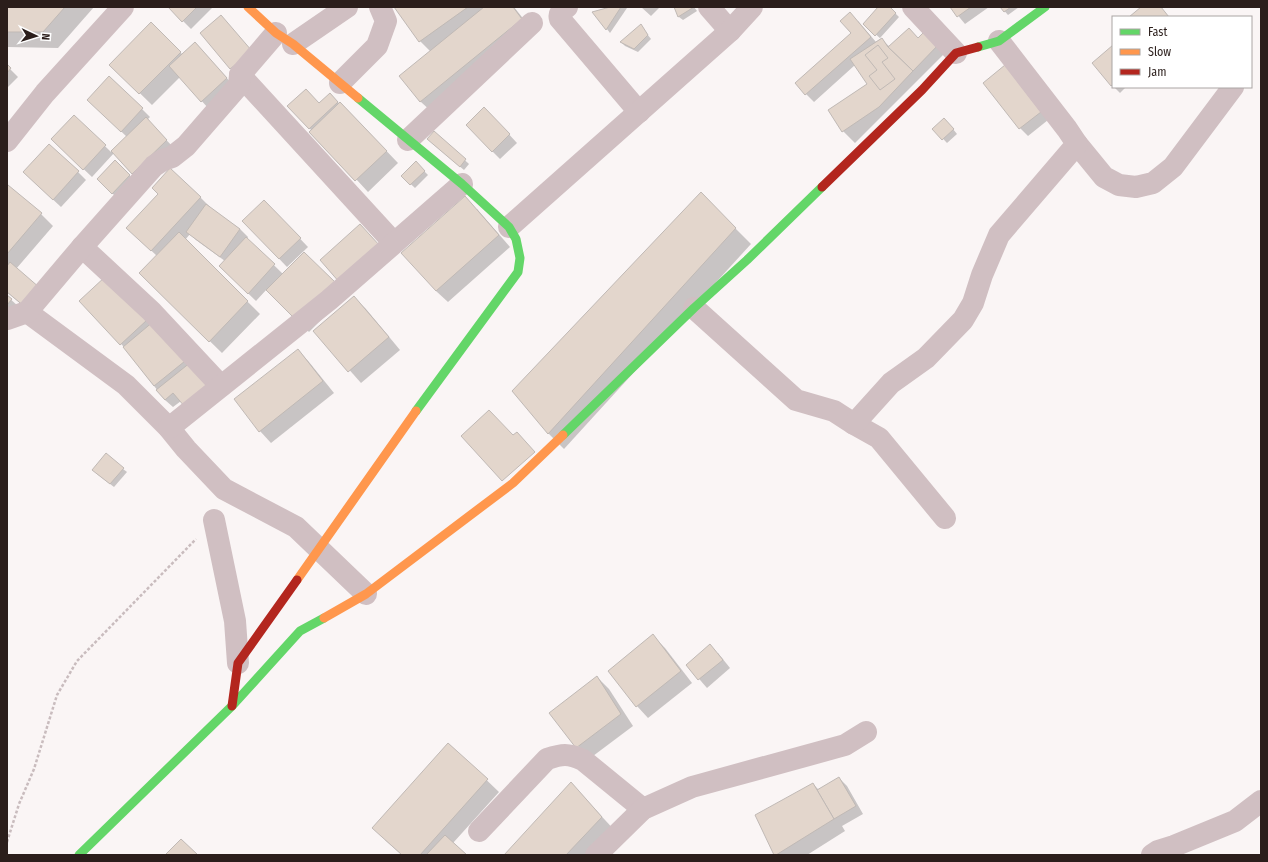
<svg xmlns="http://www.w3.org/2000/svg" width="1268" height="862" font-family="'Fira Sans Condensed',sans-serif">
<rect width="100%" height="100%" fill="#faf5f5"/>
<!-- shadow -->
<g fill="#0003">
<path d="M7 7H94L58 48 7 47Z"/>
<path d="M169 7H213L191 29Z"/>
<path d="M396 7H481L483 9 486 7H514L533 31 433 113 421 102 401 77 431 52 420 41Z"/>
<path d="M614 7 627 8 610 33 594 12Z"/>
<path d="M641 7H660L651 16Z"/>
<path d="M675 7H694L697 11 683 20 679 17Z"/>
<path d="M880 7H889L899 17 880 38 890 47 918 39 948 50 855 143 843 131 868 84 855 65 814 102 806 94 852 33 858 21 876 42 881 39 864 24Z"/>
<path d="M951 7H989L965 24Z"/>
<path d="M1001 7H1019L1008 15Z"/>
<path d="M151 23 183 55 195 43 234 86 209 109 180 77 152 105 111 65Z"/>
<path d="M641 26 651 39 638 52 625 46 621 42Z"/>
<path d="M7 66 18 77 7 88Z"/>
<path d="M1005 67 1048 120 1028 136 1020 128 984 83Z"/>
<path d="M110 77 150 117 147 120 174 148 133 173 114 153 92 177 52 139 74 116 111 152 127 137 96 107Z"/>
<path d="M1114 87H1126L1120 93Z"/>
<path d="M330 95 352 115 398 163 368 192 289 106 320 105Z"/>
<path d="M492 116 517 143 500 159 492 151Z"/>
<path d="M948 123 957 134 947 143 934 129Z"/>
<path d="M434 132 469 164 464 170 432 143Z"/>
<path d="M115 162 133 179 116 197 98 179Z"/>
<path d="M416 163 428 175 415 188 402 176Z"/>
<path d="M78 172 86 180 61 207 32 180Z"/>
<path d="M7 187 41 214 53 226 16 269 33 314 7 292Z"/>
<path d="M701 194 751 244 564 449 549 434 513 391Z"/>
<path d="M200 197 213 210 240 229 248 237 247 239 283 274 346 295 309 332 267 289 256 301 228 274 225 261 196 240 190 234 185 240 260 314 222 353 140 273 157 256 140 240Z"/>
<path d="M264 201 308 247 287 267 243 221Z"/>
<path d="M477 209 510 247 448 302 436 291Z"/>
<path d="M106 278 217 396 181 401 173 407 165 400 123 346 81 301Z"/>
<path d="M7 296 19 307 7 324Z"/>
<path d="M354 298 366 309 400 350 361 383 315 331Z"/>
<path d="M298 350 309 362 334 393 271 443 260 431Z"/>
<path d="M123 469 127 472 114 487 97 474Z"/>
<path d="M653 636 665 648 692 683 648 718 637 706Z"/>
<path d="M718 653 730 668 707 688 687 665Z"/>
<path d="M597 677 609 689 633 726 589 759 551 713Z"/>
<path d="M449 744 499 792 453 843 466 855H402L385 840Z"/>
<path d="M839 778 847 786 863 814 842 826 845 831 807 855H775L813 784 819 790Z"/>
<path d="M571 783 617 833 596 855H506Z"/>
</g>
<!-- building -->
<g fill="#e3d6cc" stroke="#c0b9b5">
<path d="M7 7H65L43 32H7Z"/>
<path d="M168 7H197L182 22Z"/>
<path d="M394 7H468L419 42Z"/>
<path d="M484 7H513L522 19 420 102 399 76Z"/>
<path d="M610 7H621L606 30 592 12Z"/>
<path d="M674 7H694L678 17Z"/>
<path d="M878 7H890L896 13 875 36 863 24Z"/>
<path d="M950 7H971L957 17Z"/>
<path d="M1000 7H1011L1004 12Z"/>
<path d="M1141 7H1161L1169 17H1129Z"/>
<path d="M850 12 871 37 805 95 795 83 851 33 840 21Z"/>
<path d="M221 15 252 51 230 69 200 33Z"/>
<path d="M151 22 181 52 139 94 109 65Z"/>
<path d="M641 24 648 35 634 49 620 42Z"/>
<path d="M909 28 918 38 928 28 941 42 913 71 888 47Z"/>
<path d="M882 38 888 47 913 71 879 107 842 132 828 110 867 84 850 59Z"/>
<path d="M195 42 227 78 201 102 169 66Z"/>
<path d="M878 45 888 58 882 62 895 79 880 90 869 76 877 70 865 55Z"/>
<path d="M1113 45V84L1111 86 1092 63Z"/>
<path d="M7 64 11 68 7 73Z"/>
<path d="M1005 65 1041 112 1019 129 983 83Z"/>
<path d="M109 76 143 108 121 132 87 100Z"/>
<path d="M306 89 319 103 330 93 338 102 309 129 287 106Z"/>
<path d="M340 102 387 151 355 181 309 132Z"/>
<path d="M484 107 510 134 492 152 466 125Z"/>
<path d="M74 115 106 145 83 170 51 139Z"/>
<path d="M146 117 167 140 132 174 111 151Z"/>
<path d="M944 118 954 129 942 140 932 129Z"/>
<path d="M434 131 466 159 460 167 427 139Z"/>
<path d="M49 144 79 171 53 200 23 172Z"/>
<path d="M115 160 130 175 112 194 97 179Z"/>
<path d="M416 161 425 171 410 185 401 176Z"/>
<path d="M170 168 201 197 151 251 126 228 158 194 152 188Z"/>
<path d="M8 185 42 213 7 254V186Z"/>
<path d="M701 192 736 228 548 434 512 391Z"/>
<path d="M465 196 499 235 436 291 401 253Z"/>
<path d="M264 200 301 238 279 259 242 221Z"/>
<path d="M206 204 240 229 220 257 186 232Z"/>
<path d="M360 224 380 246 340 283 320 260Z"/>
<path d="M179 232 248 301 209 342 139 273Z"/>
<path d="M246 237 275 264 248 294 219 266Z"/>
<path d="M304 252 335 282 297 321 266 290Z"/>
<path d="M10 262 40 288 25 307 7 292V266Z"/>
<path d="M106 276 147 320 120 345 79 301Z"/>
<path d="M7 295 12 299 7 305Z"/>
<path d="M354 296 389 337 348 372 313 331Z"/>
<path d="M154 321 185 361 154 386 123 347Z"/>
<path d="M298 349 323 381 259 432 234 399Z"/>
<path d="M191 362 210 387 185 407 173 393 165 400 156 390Z"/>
<path d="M489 410 513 435 517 432 535 452 502 481 461 436Z"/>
<path d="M106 453 124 468 110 484 92 470Z"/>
<path d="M653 634 681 671 636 707 608 671Z"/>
<path d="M710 644 723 660 698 680 686 665Z"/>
<path d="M597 676 621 714 576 748 549 713Z"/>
<path d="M448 743 488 779 420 855H402L372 828Z"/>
<path d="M839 777 856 806 834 819 817 790Z"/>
<path d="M571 782 602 817 566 855H504Z"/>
<path d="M813 783 834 819 776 855H774L755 815Z"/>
<path d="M445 835 467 855H426Z"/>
<path d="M181 839 198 855H165Z"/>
</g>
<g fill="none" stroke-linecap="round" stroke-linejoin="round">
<!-- path -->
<path stroke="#c9bcbe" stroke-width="2.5" stroke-dasharray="3 2" stroke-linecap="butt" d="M7 842 19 804 34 769 57 695 77 661 196 539"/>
<!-- street -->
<g stroke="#d0bfc2" stroke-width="22">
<path d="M567 7C562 11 558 13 560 19L639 112"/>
<path d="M709 7 730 31"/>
<path d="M913 7 956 53"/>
<path d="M293 44 347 7"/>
<path d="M240 75 394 243"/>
<path d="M340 83 377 46 386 21 380 7"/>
<path d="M408 140 532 23"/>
<path d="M7 141 45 93 123 7"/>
<path d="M1077 144 1104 177 1119 185 1136 187 1153 183 1173 167 1233 87"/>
<path d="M509 227 730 31 752 7"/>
<path d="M82 247 151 311 221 386"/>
<path d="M694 308 796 400 834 411 854 424 879 438 945 518"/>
<path d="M27 312 126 385 169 428 186 449 224 489 296 527 366 594"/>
<path d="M7 319 27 312 82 247 154 166 163 160 172 157 186 146 239 85 240 75 276 33"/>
<path d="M854 424 891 383 926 358 963 320 973 303 982 275 999 235 1077 144 1067 129 999 41"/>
<path d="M169 428 329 300 462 184"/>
<path d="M214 520 235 621 238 663"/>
<path d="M479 831 547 759C562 754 568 753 583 760L643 809"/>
<path d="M596 855 643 809 692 787 845 745 866 732"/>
<path d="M1152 855 1158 851 1174 846 1235 821 1261 801"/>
</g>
<!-- fast -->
<g stroke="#63d668" stroke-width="9">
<path d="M978 47 999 41 1045 7"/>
<path d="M358 98 462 184 509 227 516 239 520 258 518 272 416 411"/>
<path d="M563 435 694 308 747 260 822 187"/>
<path d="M79 855 232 706 300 631 324 618"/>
</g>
<!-- slow -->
<g stroke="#ff974d" stroke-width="9">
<path d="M248 7 276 33 293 44 358 98"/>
<path d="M297 580 416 411"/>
<path d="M324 618 366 594 513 483 563 435"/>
</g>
<!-- jam -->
<g stroke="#b3261e" stroke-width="9">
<path d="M822 187 922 90 956 53 978 47"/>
<path d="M232 706 238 663 297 580"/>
</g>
</g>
<!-- border -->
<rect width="1268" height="862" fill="none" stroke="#2b1e1b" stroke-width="16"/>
<!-- legend -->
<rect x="1112" y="16" width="140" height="72" fill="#ffffff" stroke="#aaa5a4"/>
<rect x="1120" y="29" width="20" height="6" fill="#63d668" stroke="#aaa5a4"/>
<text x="1148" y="36" font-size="12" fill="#2b1e1b">Fast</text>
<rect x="1120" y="49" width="20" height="6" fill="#ff974d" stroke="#aaa5a4"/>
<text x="1148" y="56" font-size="12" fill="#2b1e1b">Slow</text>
<rect x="1120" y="69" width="20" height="6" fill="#b3261e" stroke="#aaa5a4"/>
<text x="1148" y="76" font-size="12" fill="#2b1e1b">Jam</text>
<!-- north arrow -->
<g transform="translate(36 36) rotate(94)" stroke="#ffffff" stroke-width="3" paint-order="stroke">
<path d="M0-3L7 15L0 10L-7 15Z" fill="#2b1e1b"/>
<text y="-6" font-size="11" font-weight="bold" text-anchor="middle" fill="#2b1e1b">N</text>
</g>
</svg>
